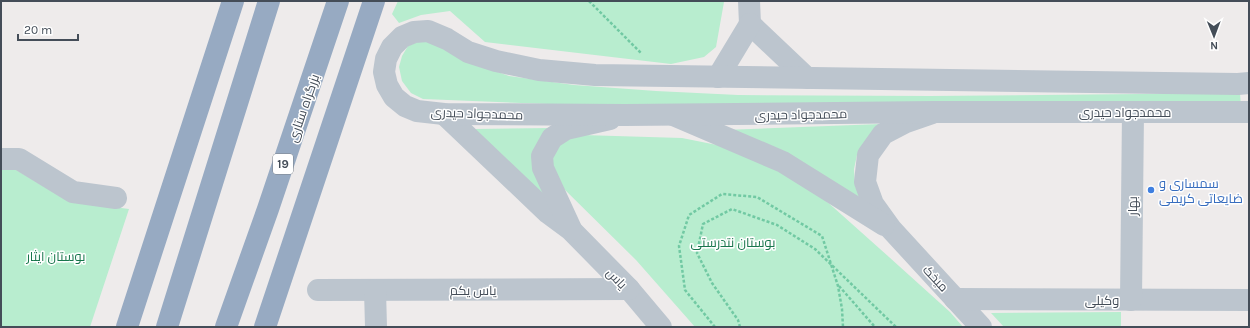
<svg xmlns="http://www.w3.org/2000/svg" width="1250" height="328" font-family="Karla,Cairo,sans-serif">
<rect width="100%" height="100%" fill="#eeebeb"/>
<!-- green -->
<g fill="#b8edcf">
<path d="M398 1H724V2L716 47 704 57 671 64 485 42 450 11 421 15 399 23 392 14Z"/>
<path d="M428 37 487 68 509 76 574 85 656 91 738 95 930 96 1240 93 1241 106 548 104 423 99 411 93 402 81 399 67 402 56 408 46Z"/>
<path d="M881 124 857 155 854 169 855 186 867 208 724 130Z"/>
<path d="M552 128 550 207 475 129Z"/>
<path d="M582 135 682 138 722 146 770 166 824 199 889 257 950 312 963 327H695L636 260 560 185 553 175V153L557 143Z"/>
<path d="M1 168H13L68 201 129 209 90 327H1Z"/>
<path d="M1121 312V327H1004L991 313Z"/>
</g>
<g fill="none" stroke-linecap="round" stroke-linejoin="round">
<!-- path -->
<g stroke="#71c9a3" stroke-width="2.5" stroke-dasharray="3 2" stroke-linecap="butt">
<path d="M589 1 642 54"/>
<path d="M839 286 875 327"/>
<path d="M715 327 685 290 679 246 689 215 722 194 757 197 822 236 838 286 842 309 843 327"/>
<path d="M740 327 738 320 712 283 697 253 703 224 732 209 777 225 815 249 896 327"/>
</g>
<!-- minor -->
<g stroke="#bcc5ce" stroke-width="22">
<path d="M932 113 906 122 883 134 868 155 865 182 873 204 891 229 981 327"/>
<path d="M444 114 548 213 571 230 629 289 661 327"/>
<path d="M673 115 783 162 884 225"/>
<path d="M1 159H19L73 192 116 198"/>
<path d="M571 229 543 168 542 156 552 138 566 129 610 119"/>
<path d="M318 290 629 289"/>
<path d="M375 290 376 327"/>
<path d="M955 299 1249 300"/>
<path d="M1131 300 1133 112"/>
</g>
<!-- tertiary -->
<g stroke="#bcc5ce" stroke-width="22">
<path d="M749 1 750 24"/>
<path d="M750 24 807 78"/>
<path d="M718 77 750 24"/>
<path d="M1249 83 1238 84 595 75 539 70 496 61 468 52 447 39 428 31 414 32 402 37 392 47 386 59 384 72 387 85 394 97 405 106 417 111 444 114 625 115 934 112H1249"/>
</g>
<!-- trunk -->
<g stroke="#97aac2" stroke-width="22">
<path d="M127 327 233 1"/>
<path d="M167 327 269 1"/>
<path d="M226 327 268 209 338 1"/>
<path d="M265 327 374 1"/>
</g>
</g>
<!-- markers -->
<circle fill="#3f7fe0" stroke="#fff" stroke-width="1.5" cx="1151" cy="190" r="4"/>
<g text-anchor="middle" stroke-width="3" stroke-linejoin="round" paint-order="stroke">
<!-- shield labels -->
<rect fill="#fff" stroke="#7c828a" stroke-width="1" x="273" y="154" width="20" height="20" rx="3"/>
<g font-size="12" font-weight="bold" fill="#444d58">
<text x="283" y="168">19</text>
</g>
<!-- street labels -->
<g font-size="13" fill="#444d58" stroke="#fff">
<text transform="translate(303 108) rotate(-71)" y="5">بزرگراه ستاری</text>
<text x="1125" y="117">محمدجواد حیدری</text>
<text transform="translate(477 113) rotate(2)" y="5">محمدجواد حیدری</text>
<text transform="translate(801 114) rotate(-1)" y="5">محمدجواد حیدری</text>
<text transform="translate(1132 206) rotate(-90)" y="5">بهار</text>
<text transform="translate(617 278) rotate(46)" y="5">یاس</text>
<text transform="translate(936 278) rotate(47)" y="5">میخک</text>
<text x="473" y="295">یاس یکم</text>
<text x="1102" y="305">وکیلی</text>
</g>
<!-- shop labels -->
<g font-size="13" fill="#366cbe" stroke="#fff" text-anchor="start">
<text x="1159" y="188">سمساری و<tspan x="1159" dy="15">ضایعاتی کریمی</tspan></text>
</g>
<!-- park labels -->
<g font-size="13" fill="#18764c" stroke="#fff">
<text x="733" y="247">بوستان نتدرستی</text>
<text x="56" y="261">بوستان ایثار</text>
</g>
</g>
<!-- border -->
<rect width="1250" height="328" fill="none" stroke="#444d58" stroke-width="4"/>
<!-- north arrow -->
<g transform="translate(1214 36) rotate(179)" stroke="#ffffff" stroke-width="3" paint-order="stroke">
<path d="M0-3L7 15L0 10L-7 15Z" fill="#444d58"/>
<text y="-6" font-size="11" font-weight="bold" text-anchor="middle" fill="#444d58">N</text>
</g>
<!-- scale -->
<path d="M18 34v6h60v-6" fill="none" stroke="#444d58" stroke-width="2"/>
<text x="24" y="34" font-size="12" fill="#444d58" stroke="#ffffff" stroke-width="3" paint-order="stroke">20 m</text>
</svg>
